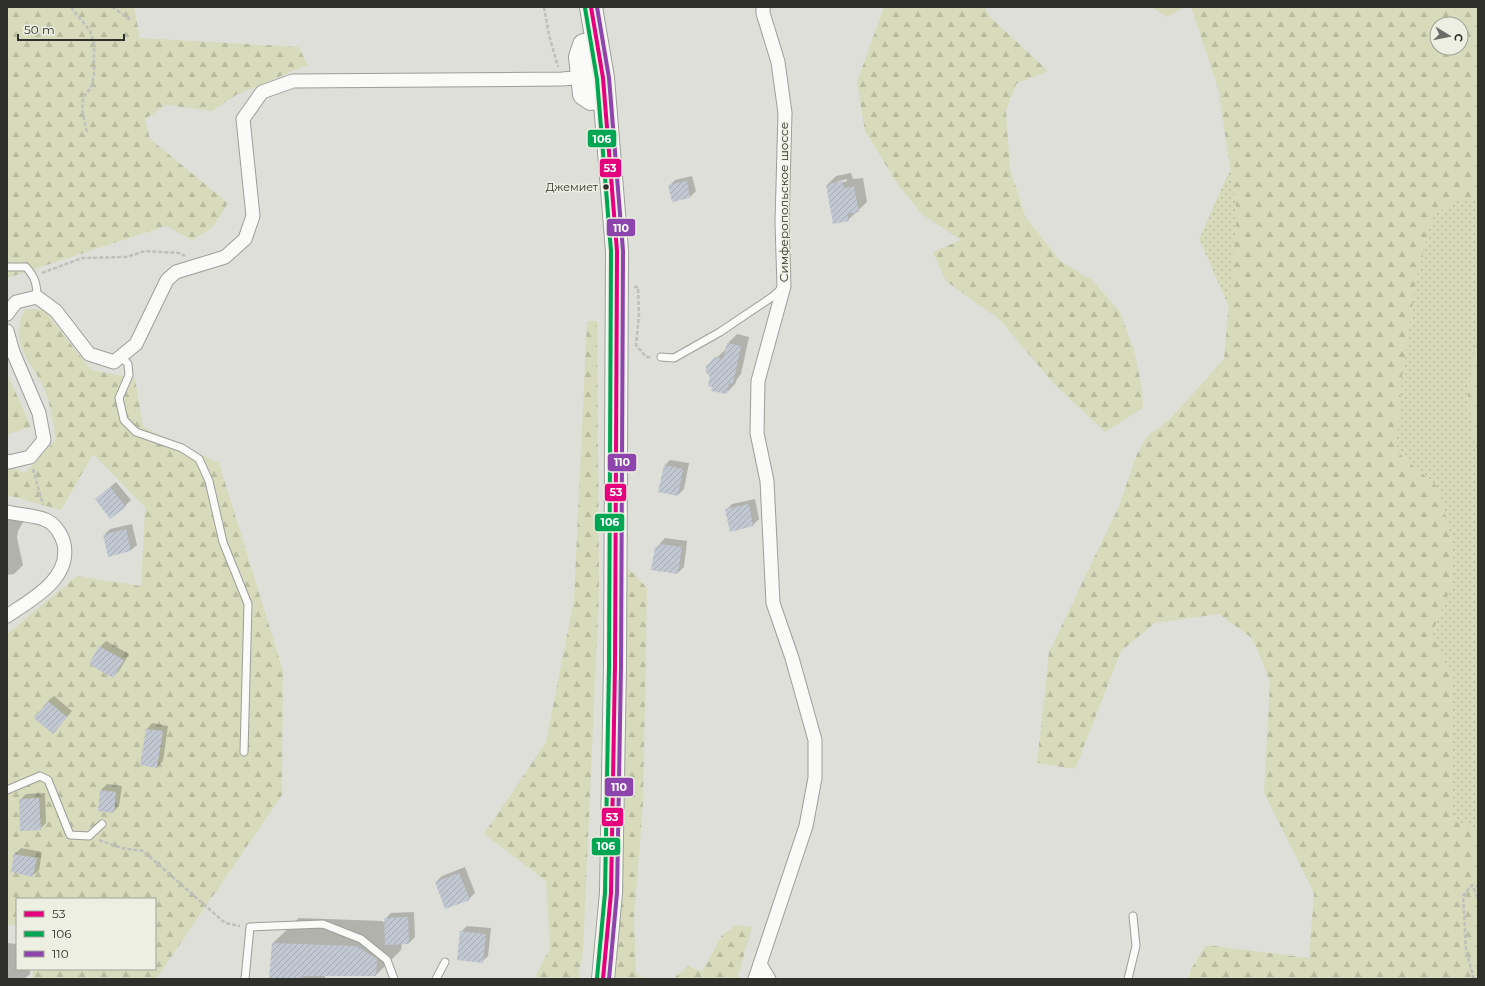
<svg xmlns="http://www.w3.org/2000/svg" width="1485" height="986" font-family="Montserrat,sans-serif">
<defs>
<pattern id="grass-dots" width="8" height="8" patternUnits="userSpaceOnUse"><rect width="8" height="8" fill="#d7dbbb"/><path d="M2 2h.1M6 6h.1" fill="none" stroke="#b9bca1" stroke-width="1.8" stroke-linecap="round"/></pattern>
<pattern id="forest-firs" width="22" height="20" patternUnits="userSpaceOnUse"><rect width="22" height="20" fill="#d7dbbb"/><path d="M5 1l3.5 6h-7zM16 11l3.5 6h-7z" fill="#b9bca1"/></pattern>
<pattern id="building-hatch" width="6" height="6" patternUnits="userSpaceOnUse"><rect width="6" height="6" fill="#c2c8d1"/><path d="M-1 1l2-2M0 6l6-6M5 7l2-2" fill="none" stroke="#a7acb4"/></pattern>
</defs>
<rect width="100%" height="100%" fill="#dedfd8"/>
<!-- grass -->
<path fill="url(#grass-dots)" fill-rule="evenodd" d="M1303 7H1478V979L1411 718 1199 239ZM1437 24H1461V48H1437Z"/>
<!-- forest -->
<g fill="url(#forest-firs)" fill-rule="evenodd">
<path d="M7 7H134L140 38 299 47 307 65 236 95 212 111 166 105 145 119 150 139 228 203 213 227 192 240 166 226 7 278Z"/>
<path d="M884 7H985L990 17 1048 71 1016 84 1006 111 1010 169 1025 216 1060 261 1092 280 1120 312 1134 350 1142 388 1143 408 1105 432 1054 384 1000 320 946 281 933 252 961 240 923 215 899 186 865 131 857 82Z"/>
<path d="M1152 7H1186L1167 17Z"/>
<path d="M1191 7H1478V200L1465 198 1433 215 1416 281 1402 377 1396 451 1438 487 1451 537 1452 585 1432 633 1453 679V821L1478 830V979H1190V971L1206 945 1309 958 1314 893 1264 793 1270 682 1253 639 1219 614 1155 623 1121 651 1075 769 1037 763 1049 652 1119 506 1137 454 1148 435 1169 420 1224 359 1237 213 1218 88ZM1437 24H1461V48H1437Z"/>
<path d="M25 309 44 310 91 370 135 378 143 427 219 463 283 671 282 795 156 979H32L33 969H155V899H17V926L7 924V634L77 576 141 586 145 507 93 454 61 510 7 495V465L25 473 56 439C53 424 51 407 46 393 33 361 7 346 25 309Z"/>
<path d="M587 321H597L599 592 583 951 578 979H534L550 948 546 881 484 834 546 742 574 599Z"/>
<path d="M1478 326V469L1468 395Z"/>
<path d="M7 373 31 427 7 434Z"/>
<path d="M628 568 647 588 643 803 634 918 636 974 645 979H609L615 920Z"/>
<path d="M736 925 752 927 737 979H673L688 966 702 972 722 935Z"/>
</g>
<!-- shadow -->
<g fill="#0003" fill-rule="evenodd">
<path d="M851 173 853 179 863 178 867 202 848 220 827 185 836 176ZM847 179V181L836 184V182Z"/>
<path d="M692 176 696 191 690 197 673 201 670 185 675 180Z"/>
<path d="M737 334 749 337 741 374 737 379 735 384 726 393 711 376 707 367 726 349 728 343Z"/>
<path d="M670 460 689 463 684 489 678 495 665 465Z"/>
<path d="M116 482 131 500 125 506 96 499Z"/>
<path d="M755 499 759 519 753 525 731 531 726 510 732 504Z"/>
<path d="M7 509 23 522 18 531 17 538 23 565 14 574 7 575Z"/>
<path d="M132 524 137 545 131 550 109 556 104 535 110 529Z"/>
<path d="M665 538 687 541 684 567 678 573 656 548Z"/>
<path d="M106 641 129 654 119 671 113 677 90 663 100 647Z"/>
<path d="M54 696 72 711 53 733 48 701Z"/>
<path d="M152 723 168 726 163 761 157 767 141 764 147 729Z"/>
<path d="M107 784 122 786 119 806 113 812 101 790Z"/>
<path d="M45 793 46 823 40 829 20 800 26 794Z"/>
<path d="M21 848 42 852 39 870 33 875 15 854Z"/>
<path d="M465 867 475 893 469 899 436 882 442 876Z"/>
<path d="M414 912 415 937 409 943H402L401 950 376 975H325V979H270L273 943 299 918 382 921 385 923V919L391 913Z"/>
<path d="M467 926 491 928 488 956 482 962 461 932Z"/>
<path d="M7 943 17 944V969H30V974L24 979H7Z"/>
</g>
<!-- building -->
<g fill="url(#building-hatch)">
<path d="M687 181 690 198 672 202 668 185Z"/>
<path d="M842 181 844 188 854 186 859 212 847 214 849 221 833 224 826 185Z"/>
<path d="M727 343 741 346 733 384 729 383 727 394 711 391 712 387 708 386 710 377 706 372V366L715 357 723 359Z"/>
<path d="M664 465 683 469 678 496 658 492Z"/>
<path d="M110 487 126 507 110 519 95 499Z"/>
<path d="M749 504 753 526 730 532 725 509Z"/>
<path d="M126 529 131 551 108 557 103 535Z"/>
<path d="M659 544 682 547 678 574 651 570 655 547 658 548Z"/>
<path d="M99 646 124 660 113 678 89 664Z"/>
<path d="M48 701 67 717 53 734 34 718Z"/>
<path d="M146 729 163 731 157 768 140 765Z"/>
<path d="M100 790 116 792 114 813 98 811Z"/>
<path d="M39 798 41 830 20 831 19 799Z"/>
<path d="M14 854 37 858 33 877 11 872Z"/>
<path d="M459 873 470 900 445 909 435 882Z"/>
<path d="M408 917 409 944 385 945 384 918Z"/>
<path d="M460 931 486 934 483 963 457 960Z"/>
<path d="M272 943 356 946 377 959 376 976H303L302 979H269Z"/>
</g>
<g fill="none" stroke-linecap="round" stroke-linejoin="round">
<!-- lane casing -->
<g stroke="#9d9e99" stroke-width="9">
<g id="lane">
<path d="M7 267H26C35 277 37 284 37 297"/>
<path d="M121 356 128 364 129 375 119 398 124 420 136 432 182 448 199 459 209 481 223 542 248 604 244 752"/>
<path d="M661 357 674 358 720 332 772 297 781 289"/>
<path d="M7 790 40 776 48 780 70 835 89 836 102 824"/>
<path d="M245 979 250 927 323 924 361 939 387 960 394 979"/>
<path d="M436 979 445 962"/>
<path d="M1128 979 1136 946 1133 916"/>
</g>
</g>
<!-- street casing -->
<g stroke="#9d9e99" stroke-width="15">
<g id="street">
<path d="M7 314 16 302 37 297 56 311 89 354 114 362 136 344 167 280 176 272 225 257 245 239 253 216 243 119 262 92 293 81 562 79 588 77"/>
<path d="M7 331 13 352 39 413 44 440 30 457 9 462 7 461"/>
<path d="M7 512C19 515 35 515 46 520 55 524 62 535 64 544 71 579 32 599 7 616"/>
<path d="M760 964 769 979"/>
<path d="M755 979 806 826 815 778V740L792 658 773 603 767 481 757 433 758 381 784 286 782 222 785 113 778 62 763 13V7"/>
</g>
</g>
<!-- highway casing -->
<g stroke="#9d9e99" stroke-width="24">
<g id="highway">
<path d="M591 7 603 78 617 251 615 666 611 893 603 979"/>
<path d="M584 45 580 57 584 94 591 99"/>
</g>
</g>
<!-- path -->
<g stroke="#bfbfbc" stroke-width="2.5" stroke-dasharray="4 2" stroke-linecap="butt">
<path d="M71 7 90 31 94 43V75L91 88 83 97 82 110 87 132"/>
<path d="M112 7 131 20"/>
<path d="M544 7 549 35 558 67"/>
<path d="M42 273 82 258 126 257 145 251 179 253 185 256"/>
<path d="M634 287H638L639 315 636 345 646 357H652"/>
<path d="M33 469 43 505"/>
<path d="M99 840 121 848 143 851 225 923 240 926"/>
<path d="M1474 979 1466 950 1463 896 1472 885 1478 898"/>
</g>
<!-- lane -->
<use href="#lane" stroke="#fafaf9" stroke-width="7"/>
<!-- street -->
<use href="#street" stroke="#fafaf9" stroke-width="13"/>
<!-- highway -->
<use href="#highway" stroke="#fafaf9" stroke-width="22"/>
<!-- bus-1 casing -->
<g stroke="#edefe2" stroke-width="7">
<path id="bus-1" d="M591 7 603 78 617 251 615 666 611 893 603 979"/>
</g>
<!-- bus-2 casing -->
<g stroke="#edefe2" stroke-width="7">
<path id="bus-2" d="M585 8 597 79 611 251 609 666 605 893 597 978"/>
</g>
<!-- bus-3 casing -->
<g stroke="#edefe2" stroke-width="7">
<path id="bus-3" d="M597 7 609 78 623 251 621 666 617 893 609 979"/>
</g>
<!-- bus-1 -->
<use href="#bus-1" stroke="#e5007d" stroke-width="4"/>
<!-- bus-2 -->
<use href="#bus-2" stroke="#00a651" stroke-width="4"/>
<!-- bus-3 -->
<use href="#bus-3" stroke="#8e44ad" stroke-width="4"/>
</g>
<!-- markers -->
<circle fill="#2f302b" stroke="#edefe2" stroke-width="1.5" cx="606" cy="187" r="3.5"/>
<g text-anchor="middle" stroke-width="3" stroke-linejoin="round" paint-order="stroke">
<!-- bus labels -->
<g font-size="11" fill="#2f302b" stroke="#edefe2" text-anchor="end">
<text x="598" y="191">Джемиет</text>
</g>
<!-- street labels -->
<g font-size="12" fill="#2f302b" stroke="#edefe2">
<text transform="translate(784 202) rotate(-90)" y="4">Симферопольское шоссе</text>
</g>
</g>
<g stroke="#edefe2" stroke-width="1.5">
<rect x="587" y="129" width="30" height="19" rx="4" fill="#00a651"/>
<rect x="599" y="158" width="23" height="20" rx="4" fill="#e5007d"/>
<rect x="606" y="218" width="30" height="19" rx="4" fill="#8e44ad"/>
<rect x="607" y="453" width="30" height="19" rx="4" fill="#8e44ad"/>
<rect x="604" y="483" width="23" height="19" rx="4" fill="#e5007d"/>
<rect x="594" y="513" width="31" height="19" rx="4" fill="#00a651"/>
<rect x="604" y="777" width="30" height="20" rx="4" fill="#8e44ad"/>
<rect x="601" y="807" width="23" height="20" rx="4" fill="#e5007d"/>
<rect x="591" y="837" width="30" height="19" rx="4" fill="#00a651"/>
</g>
<g font-size="11" text-anchor="middle" font-weight="bold" fill="#fff">
<text x="602" y="143">106</text>
<text x="610" y="172">53</text>
<text x="621" y="232">110</text>
<text x="622" y="466">110</text>
<text x="616" y="496">53</text>
<text x="610" y="526">106</text>
<text x="619" y="791">110</text>
<text x="612" y="821">53</text>
<text x="606" y="850">106</text>
</g>
<!-- border -->
<rect width="1485" height="986" fill="none" stroke="#2f302b" stroke-width="16"/>
<!-- legend -->
<rect x="16" y="898" width="140" height="72" fill="#edefe2" stroke="#a1a399"/>
<rect x="24" y="911" width="20" height="6" fill="#e5007d" stroke="#a1a399"/>
<text x="52" y="918" font-size="12" fill="#2f302b">53</text>
<rect x="24" y="931" width="20" height="6" fill="#00a651" stroke="#a1a399"/>
<text x="52" y="938" font-size="12" fill="#2f302b">106</text>
<rect x="24" y="951" width="20" height="6" fill="#8e44ad" stroke="#a1a399"/>
<text x="52" y="958" font-size="12" fill="#2f302b">110</text>
<!-- north arrow -->
<g transform="translate(1449 36) rotate(100)"><circle r="19" fill="#edefe2" stroke="#a1a399"/>
<path d="M0-3L7 15L0 10L-7 15Z" fill="#6c6d68"/>
<text y="-6" font-size="11" font-weight="bold" text-anchor="middle" fill="#2f302b">С</text>
</g>
<!-- scale -->
<path d="M18 34v6h106v-6" fill="none" stroke="#2f302b" stroke-width="2"/>
<text x="24" y="34" font-size="12" fill="#2f302b" stroke="#edefe2" stroke-width="3" paint-order="stroke">50 m</text>
</svg>
